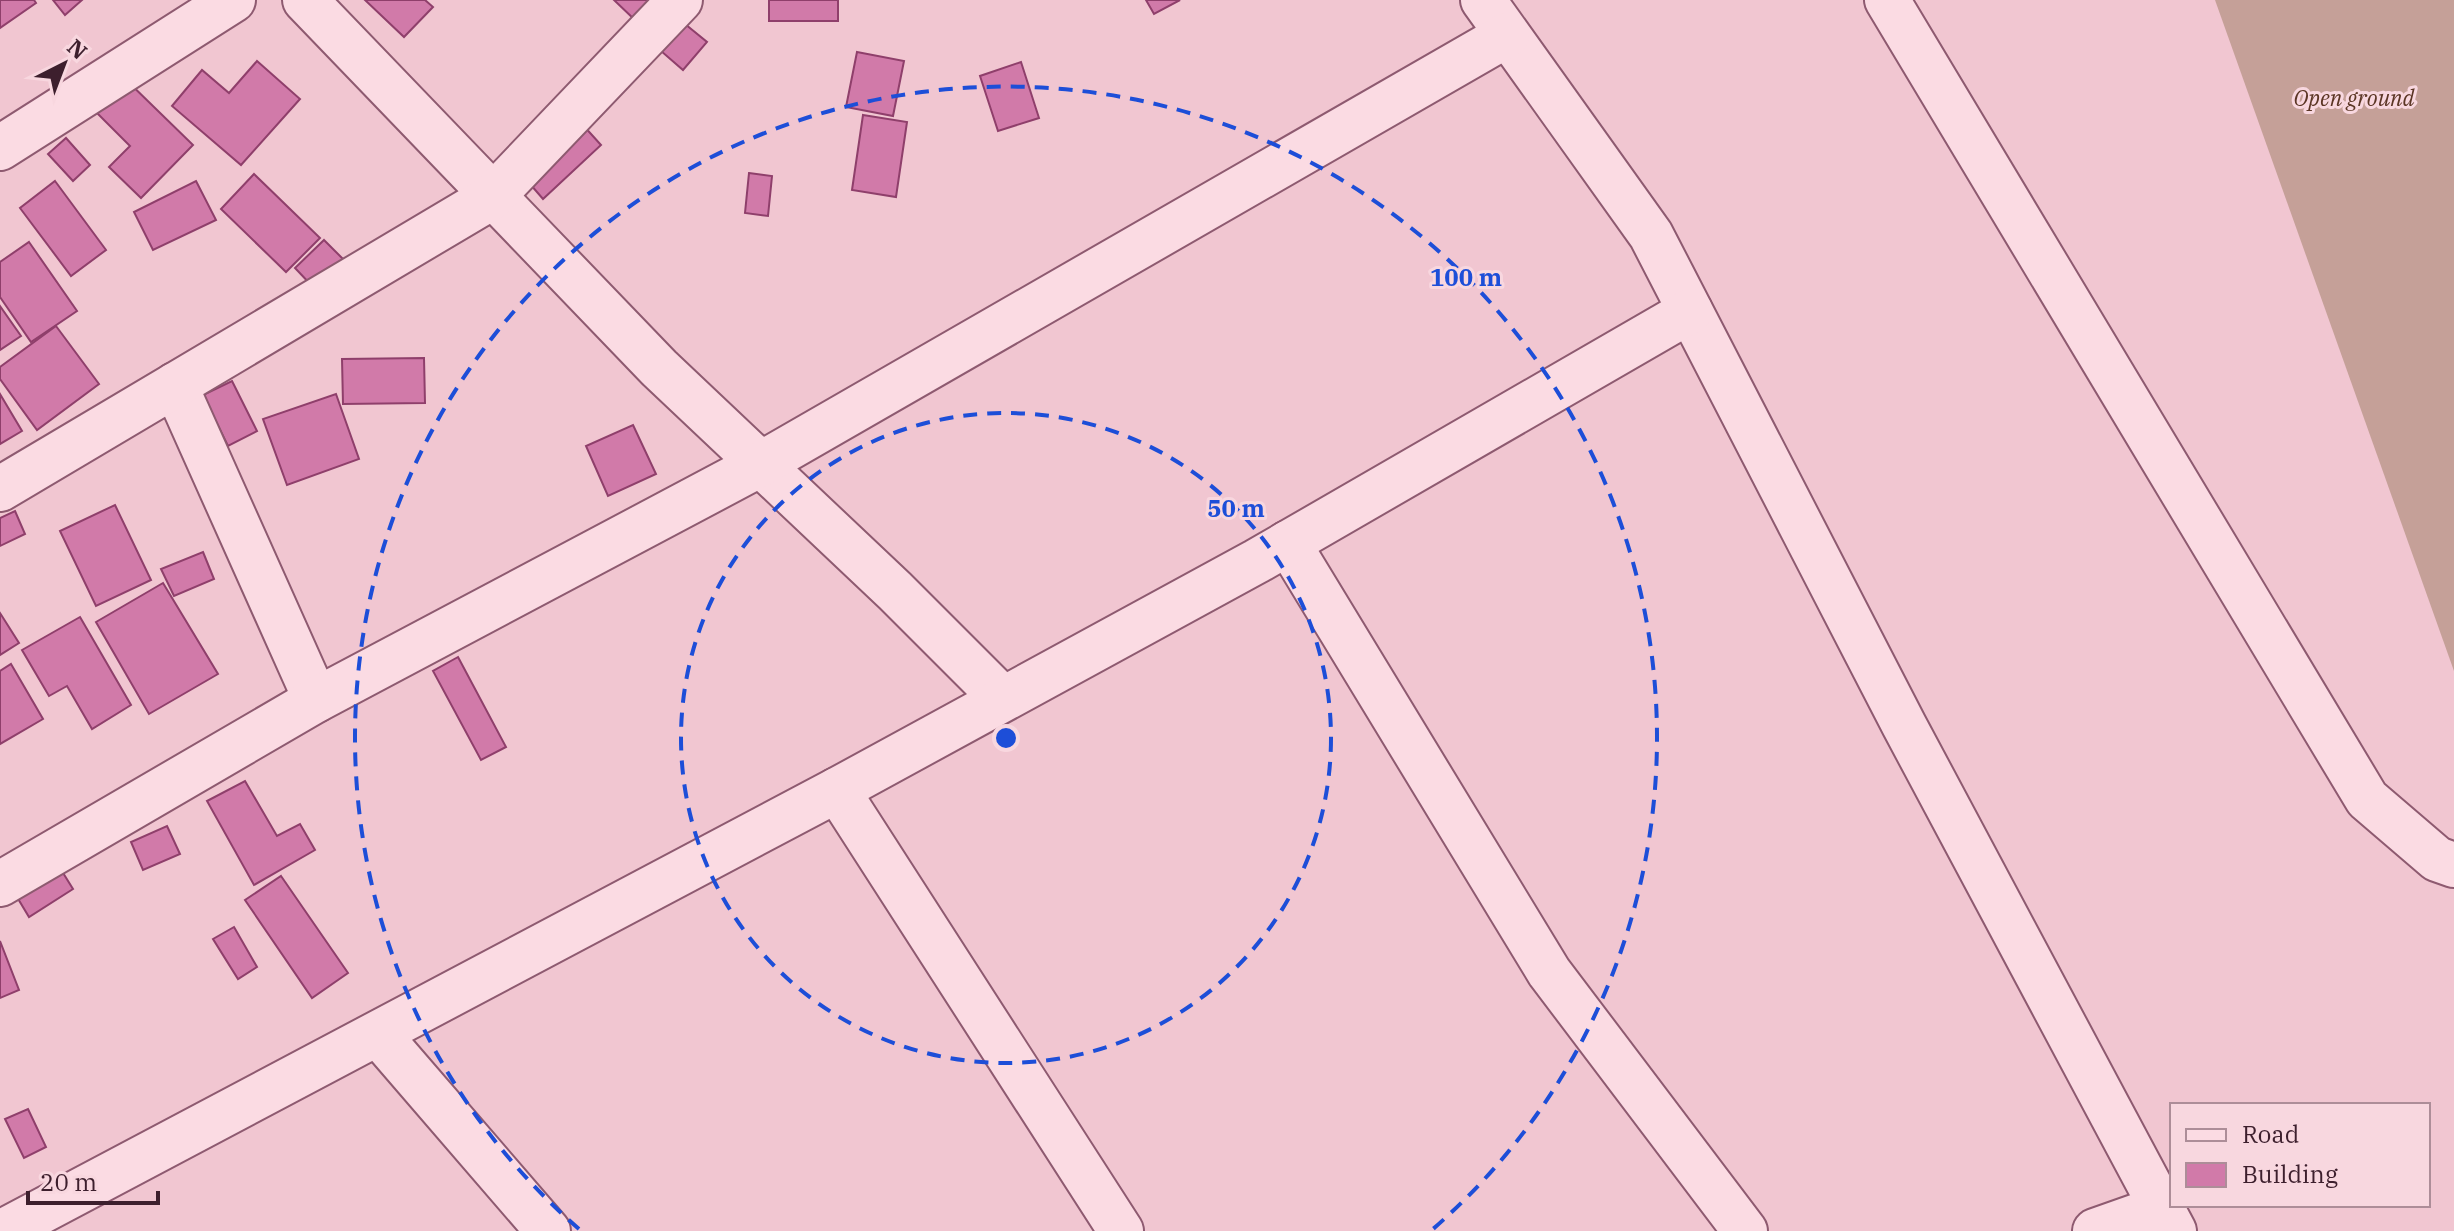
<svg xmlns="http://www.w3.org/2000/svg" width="2454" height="1231" font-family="'IBM Plex Serif',serif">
<rect width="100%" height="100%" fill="#f1c6d1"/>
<!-- cemetery -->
<path fill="#c5a098" d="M2215 0H2454V671Z"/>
<!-- building -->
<g fill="#d17aa9" stroke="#8f3f6b" stroke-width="2">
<path d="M0 0H34L36 3 0 28Z"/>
<path d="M53 0H82L65 15Z"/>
<path d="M365 0H425L433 7 404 37Z"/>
<path d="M614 0H656L636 21Z"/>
<rect x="769" y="0" width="69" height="21"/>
<path d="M1146 0H1180L1154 14Z"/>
<path d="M685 24 707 42 683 70 661 51Z"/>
<path d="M857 52 904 61 893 116 846 107Z"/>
<path d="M257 61 300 99 241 165 172 106 202 70 229 93Z"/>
<path d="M1021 62 1039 118 998 131 980 76Z"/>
<path d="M116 70 193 145 141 198 109 167 130 146 85 101Z"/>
<path d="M863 115 907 122 896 197 852 190Z"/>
<path d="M582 124 601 145 543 199 524 177Z"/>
<path d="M66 138 90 165 73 181 48 154Z"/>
<path d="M749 173 772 176 768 216 745 213Z"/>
<path d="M254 174 320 238 286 272 221 209Z"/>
<path d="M55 181 106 250 71 276 20 208Z"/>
<path d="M196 181 216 220 153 250 134 212Z"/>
<path d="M324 240 344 260 314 288 295 268Z"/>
<path d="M29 242 77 311 31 342 0 297V262Z"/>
<path d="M0 306 21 336 0 350Z"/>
<path d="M56 326 99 384 37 430 0 379V367Z"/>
<path d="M424 358 425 403 343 404 342 359Z"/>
<path d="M232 381 257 431 228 446 203 395Z"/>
<path d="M0 394 22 431 0 444Z"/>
<path d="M336 394 359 459 287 485 263 419Z"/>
<path d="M633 425 656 474 608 496 586 446Z"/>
<path d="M115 505 151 580 96 606 60 531Z"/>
<path d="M15 511 25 534 0 546V518Z"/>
<path d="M203 552 214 579 174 596 161 569Z"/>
<path d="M163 583 218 674 149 714 96 622Z"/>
<path d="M0 613 19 643 0 655Z"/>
<path d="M80 617 131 705 92 729 67 686 49 696 22 650Z"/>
<path d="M458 657 506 747 481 760 433 671Z"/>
<path d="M11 664 43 719 0 744V671Z"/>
<path d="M245 781 277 836 300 824 315 850 254 885 207 801Z"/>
<path d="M167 826 180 854 143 870 131 842Z"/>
<path d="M55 860 73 889 29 917 11 887Z"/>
<path d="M281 876 348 973 312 998 245 900Z"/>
<path d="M234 927 257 967 238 979 213 939Z"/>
<path d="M0 941 19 990 0 998Z"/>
<path d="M28 1109 46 1147 24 1158 5 1119Z"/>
</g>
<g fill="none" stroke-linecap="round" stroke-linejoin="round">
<!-- minor casing -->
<g stroke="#8e5a70" stroke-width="48">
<g id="minor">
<path d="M305 0 659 368 895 591 1002 698"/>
<path d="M1483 0 1651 235 1904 725 2174 1231"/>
<path d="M1887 0 2367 799 2437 859 2454 865"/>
<path d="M0 148 233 0"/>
<path d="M175 385 316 700"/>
<path d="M0 489 492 197 680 0"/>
<path d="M1288 543 1549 972 1745 1231"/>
<path d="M837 790 1121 1231"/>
<path d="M0 884 316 700 761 464 1507 35"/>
<path d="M378 1034 548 1231"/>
<path d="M4 1231 837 790 1257 561 1690 311"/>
<path d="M2095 1231 2163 1207"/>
</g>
</g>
<!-- minor -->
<use href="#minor" stroke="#fbdbe3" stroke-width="44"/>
</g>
<!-- distance rings -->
<g fill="none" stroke="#1d4ed8" stroke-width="4" stroke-dasharray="14 10">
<circle cx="1006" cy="738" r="325"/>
<path d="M579 1229A651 651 0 1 1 1433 1229"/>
</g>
<g text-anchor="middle" stroke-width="6" stroke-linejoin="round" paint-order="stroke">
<!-- park labels -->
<g font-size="22" font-style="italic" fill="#5b3524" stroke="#f8d7df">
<text x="2354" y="106">Open ground</text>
</g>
</g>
<circle cx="1006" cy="738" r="12" fill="#1d4ed8" stroke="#f8d7df" stroke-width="4"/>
<g font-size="24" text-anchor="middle" font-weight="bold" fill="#1d4ed8" stroke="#f8d7df" stroke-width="6" stroke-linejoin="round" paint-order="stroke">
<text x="1466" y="286">100 m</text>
<text x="1236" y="517">50 m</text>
</g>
<!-- legend -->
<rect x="2170" y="1103" width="260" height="104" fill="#f8d7df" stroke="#ad8d98" stroke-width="2"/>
<rect x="2186" y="1129" width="40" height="12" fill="#fbdbe3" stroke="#ad8d98" stroke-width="2"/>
<text x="2242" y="1143" font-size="24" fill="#3d1f2d">Road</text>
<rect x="2186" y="1163" width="40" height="24" fill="#d17aa9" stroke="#ad8d98" stroke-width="2"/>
<text x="2242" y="1183" font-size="24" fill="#3d1f2d">Building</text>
<!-- north arrow -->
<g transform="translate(64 64) rotate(42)" stroke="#f8d7df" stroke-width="6" paint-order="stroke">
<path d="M0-6L14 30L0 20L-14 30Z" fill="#3d1f2d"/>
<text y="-12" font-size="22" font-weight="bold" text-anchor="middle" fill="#3d1f2d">N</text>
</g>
<!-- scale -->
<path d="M28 1191v12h130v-12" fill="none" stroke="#3d1f2d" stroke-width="4"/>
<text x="40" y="1191" font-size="24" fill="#3d1f2d" stroke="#f8d7df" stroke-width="6" paint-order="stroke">20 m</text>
</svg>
